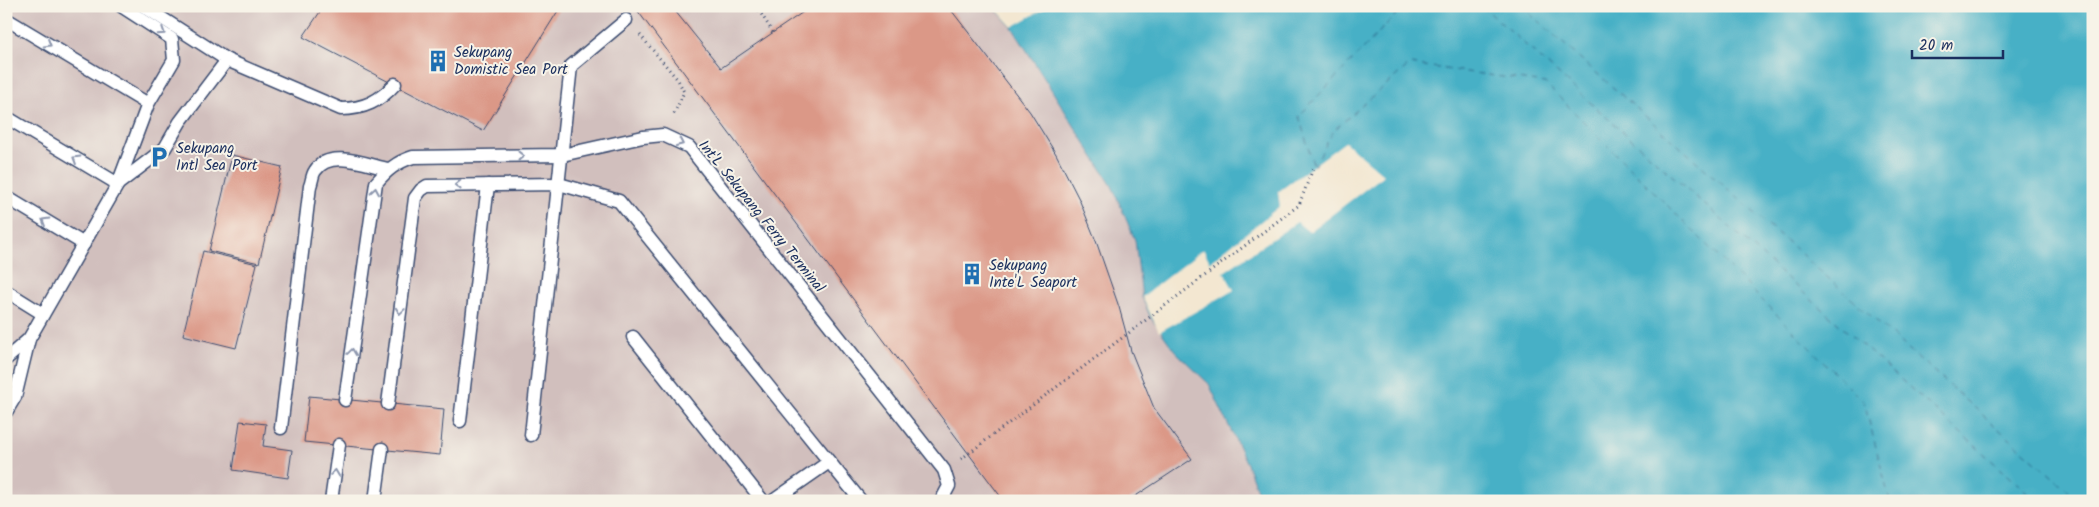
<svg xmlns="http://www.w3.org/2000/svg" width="2099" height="507" font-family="Kalam,sans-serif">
<rect width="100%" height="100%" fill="#f7f3e8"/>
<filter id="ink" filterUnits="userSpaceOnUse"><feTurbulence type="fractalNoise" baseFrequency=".02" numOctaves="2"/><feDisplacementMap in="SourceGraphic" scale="10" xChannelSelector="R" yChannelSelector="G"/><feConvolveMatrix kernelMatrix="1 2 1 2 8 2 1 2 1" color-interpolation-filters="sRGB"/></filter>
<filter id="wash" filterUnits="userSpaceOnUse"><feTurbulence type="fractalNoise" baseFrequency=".0096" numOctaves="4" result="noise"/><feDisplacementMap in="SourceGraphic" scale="20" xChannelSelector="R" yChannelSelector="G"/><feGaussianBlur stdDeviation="1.12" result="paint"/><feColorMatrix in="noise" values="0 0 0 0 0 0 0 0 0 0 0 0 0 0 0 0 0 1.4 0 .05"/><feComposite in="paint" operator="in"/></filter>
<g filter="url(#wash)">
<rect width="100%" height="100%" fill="#f3e7d1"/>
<!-- industrial -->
<path fill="#d1bfbd" d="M6 6H993L1012 27 1112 186 1135 240 1142 297 1151 318 1175 351 1209 384 1247 464 1261 501H6Z"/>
<!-- water -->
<path fill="#47b0c6" stroke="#317092" d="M993 6H2093V501H1261L1247 464 1209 384 1175 351 1151 318 1142 297 1135 240 1112 186 1012 27Z"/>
<!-- pier -->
<g fill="#f3e7d1">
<path d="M993 6H1049L1012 27Z"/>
<path d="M1345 142 1384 175 1309 232 1297 222 1224 272 1234 290 1159 332 1142 297 1203 249 1210 262 1280 206 1278 192Z"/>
</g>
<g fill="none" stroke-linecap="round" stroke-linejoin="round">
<!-- ferry -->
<g stroke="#28567d" stroke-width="1" stroke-dasharray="6 5" stroke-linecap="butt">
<path d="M1482 6 2037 501"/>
<path d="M1521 6 2080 501"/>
<path d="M1313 164 1299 116 1404 6"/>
<path d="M1314 166 1334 130 1410 64 1545 83 1864 402 1890 501"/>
</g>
</g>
<g id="blocks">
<!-- building -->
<g fill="#db9887">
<path d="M324 6H561L483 131 303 37Z"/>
<path d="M634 6H671L721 68 812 6H948L1030 112 1056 154 1079 199 1096 241 1119 307 1131 351 1154 408 1192 459 1128 501H1004Z"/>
<path d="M232 155 282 167 259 263 209 251Z"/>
<path d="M203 251 257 264 236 348 183 335Z"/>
<path d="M309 396 444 409 440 455 304 442Z"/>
<path d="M240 421 266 424 263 446 292 450 288 478 233 470Z"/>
</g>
</g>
</g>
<g filter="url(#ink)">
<use href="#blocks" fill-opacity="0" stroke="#3b4b6f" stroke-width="1"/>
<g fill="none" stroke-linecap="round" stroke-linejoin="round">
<!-- service casing -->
<g stroke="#3b4b6f" stroke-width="15">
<g id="service">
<path d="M143 6 227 60 341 109C364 109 380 101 395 84"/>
<path d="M6 19 148 104"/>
<path d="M6 117 118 184 165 148 180 122 227 60"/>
<path d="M6 197 84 244"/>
<path d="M6 291 43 314"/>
<path d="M633 337 763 501"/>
<path d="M6 359 29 339"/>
<path d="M345 400 376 183C387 170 397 162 413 157L562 155 643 137 663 135 689 147 944 470 949 486 941 501"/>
<path d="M388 404 415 198 421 190 427 186 559 184 619 201 861 501"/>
<path d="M6 412 15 397 29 339 118 184 148 104 174 60 172 39 121 6"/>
<path d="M460 421 488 185"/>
<path d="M281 428 310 186C312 182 312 175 315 171 329 148 368 165 388 169"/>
<path d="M531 435 571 66 626 20"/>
<path d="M331 501 339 445"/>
<path d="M375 501 382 449"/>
<path d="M773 501 829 462"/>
</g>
</g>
<!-- path -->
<g stroke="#3b4b6f" stroke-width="3" stroke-dasharray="1 4" stroke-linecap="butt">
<path d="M756 6 774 34"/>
<path d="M640 35 678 80 684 92 673 116"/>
<path d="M961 459 1299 205 1314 166"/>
</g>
<!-- service -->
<use href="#service" stroke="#fff" stroke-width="12"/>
</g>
<!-- one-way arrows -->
<defs><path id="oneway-chevron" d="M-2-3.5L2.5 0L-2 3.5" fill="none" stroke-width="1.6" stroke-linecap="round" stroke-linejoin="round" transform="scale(1.25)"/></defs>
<g stroke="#8d97ae">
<use href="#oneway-chevron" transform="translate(162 32) rotate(33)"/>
<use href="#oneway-chevron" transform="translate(48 44) rotate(31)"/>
<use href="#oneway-chevron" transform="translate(680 143) rotate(25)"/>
<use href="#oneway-chevron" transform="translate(521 156)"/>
<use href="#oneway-chevron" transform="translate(76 159) rotate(-149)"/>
<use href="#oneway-chevron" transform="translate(458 185) rotate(179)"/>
<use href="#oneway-chevron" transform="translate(375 191) rotate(-80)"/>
<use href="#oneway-chevron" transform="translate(45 221) rotate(-149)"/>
<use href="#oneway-chevron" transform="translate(400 311) rotate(98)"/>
<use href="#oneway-chevron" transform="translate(352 352) rotate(-82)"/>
<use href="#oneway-chevron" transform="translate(335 473) rotate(-82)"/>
</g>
</g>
<!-- icons -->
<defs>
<g id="building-bare" transform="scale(1.725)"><path d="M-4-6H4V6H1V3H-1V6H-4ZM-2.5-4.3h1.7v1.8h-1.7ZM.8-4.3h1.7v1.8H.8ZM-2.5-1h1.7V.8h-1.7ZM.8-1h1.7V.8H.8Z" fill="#1f6fb2" stroke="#f7f3e8" stroke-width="2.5" paint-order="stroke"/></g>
<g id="parking-bare" transform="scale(1.725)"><path d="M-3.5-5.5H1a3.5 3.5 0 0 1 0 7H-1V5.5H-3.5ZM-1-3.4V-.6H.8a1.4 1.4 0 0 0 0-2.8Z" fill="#1f6fb2" stroke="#f7f3e8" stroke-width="2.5" paint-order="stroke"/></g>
</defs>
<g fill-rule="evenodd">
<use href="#building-bare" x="438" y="61"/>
<use href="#parking-bare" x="159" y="157"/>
<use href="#building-bare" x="972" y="274"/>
</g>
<g text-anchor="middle" stroke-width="4" stroke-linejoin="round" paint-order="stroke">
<!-- poi labels -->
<g font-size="15" fill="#1b2f5e" stroke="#f7f3e8" text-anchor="start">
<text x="454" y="57">Sekupang<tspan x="454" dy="17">Domistic Sea Port</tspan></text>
<text x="176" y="153">Sekupang<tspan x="176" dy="17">Intl Sea Port</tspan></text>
<text x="989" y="270">Sekupang<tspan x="989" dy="17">Inte'L Seaport</tspan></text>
</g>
<!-- street labels -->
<g font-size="15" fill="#1b2f5e" stroke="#f7f3e8">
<text transform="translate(762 216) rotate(51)" y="5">Int'L Sekupang Ferry Terminal</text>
</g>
</g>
<!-- margin -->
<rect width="2099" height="507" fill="none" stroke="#f7f3e8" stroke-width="25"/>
<!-- scale -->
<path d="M1912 50v8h91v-8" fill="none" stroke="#1b2f5e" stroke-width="2.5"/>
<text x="1919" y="50" font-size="15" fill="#1b2f5e" stroke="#f7f3e8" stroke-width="4" paint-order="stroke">20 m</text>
</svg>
